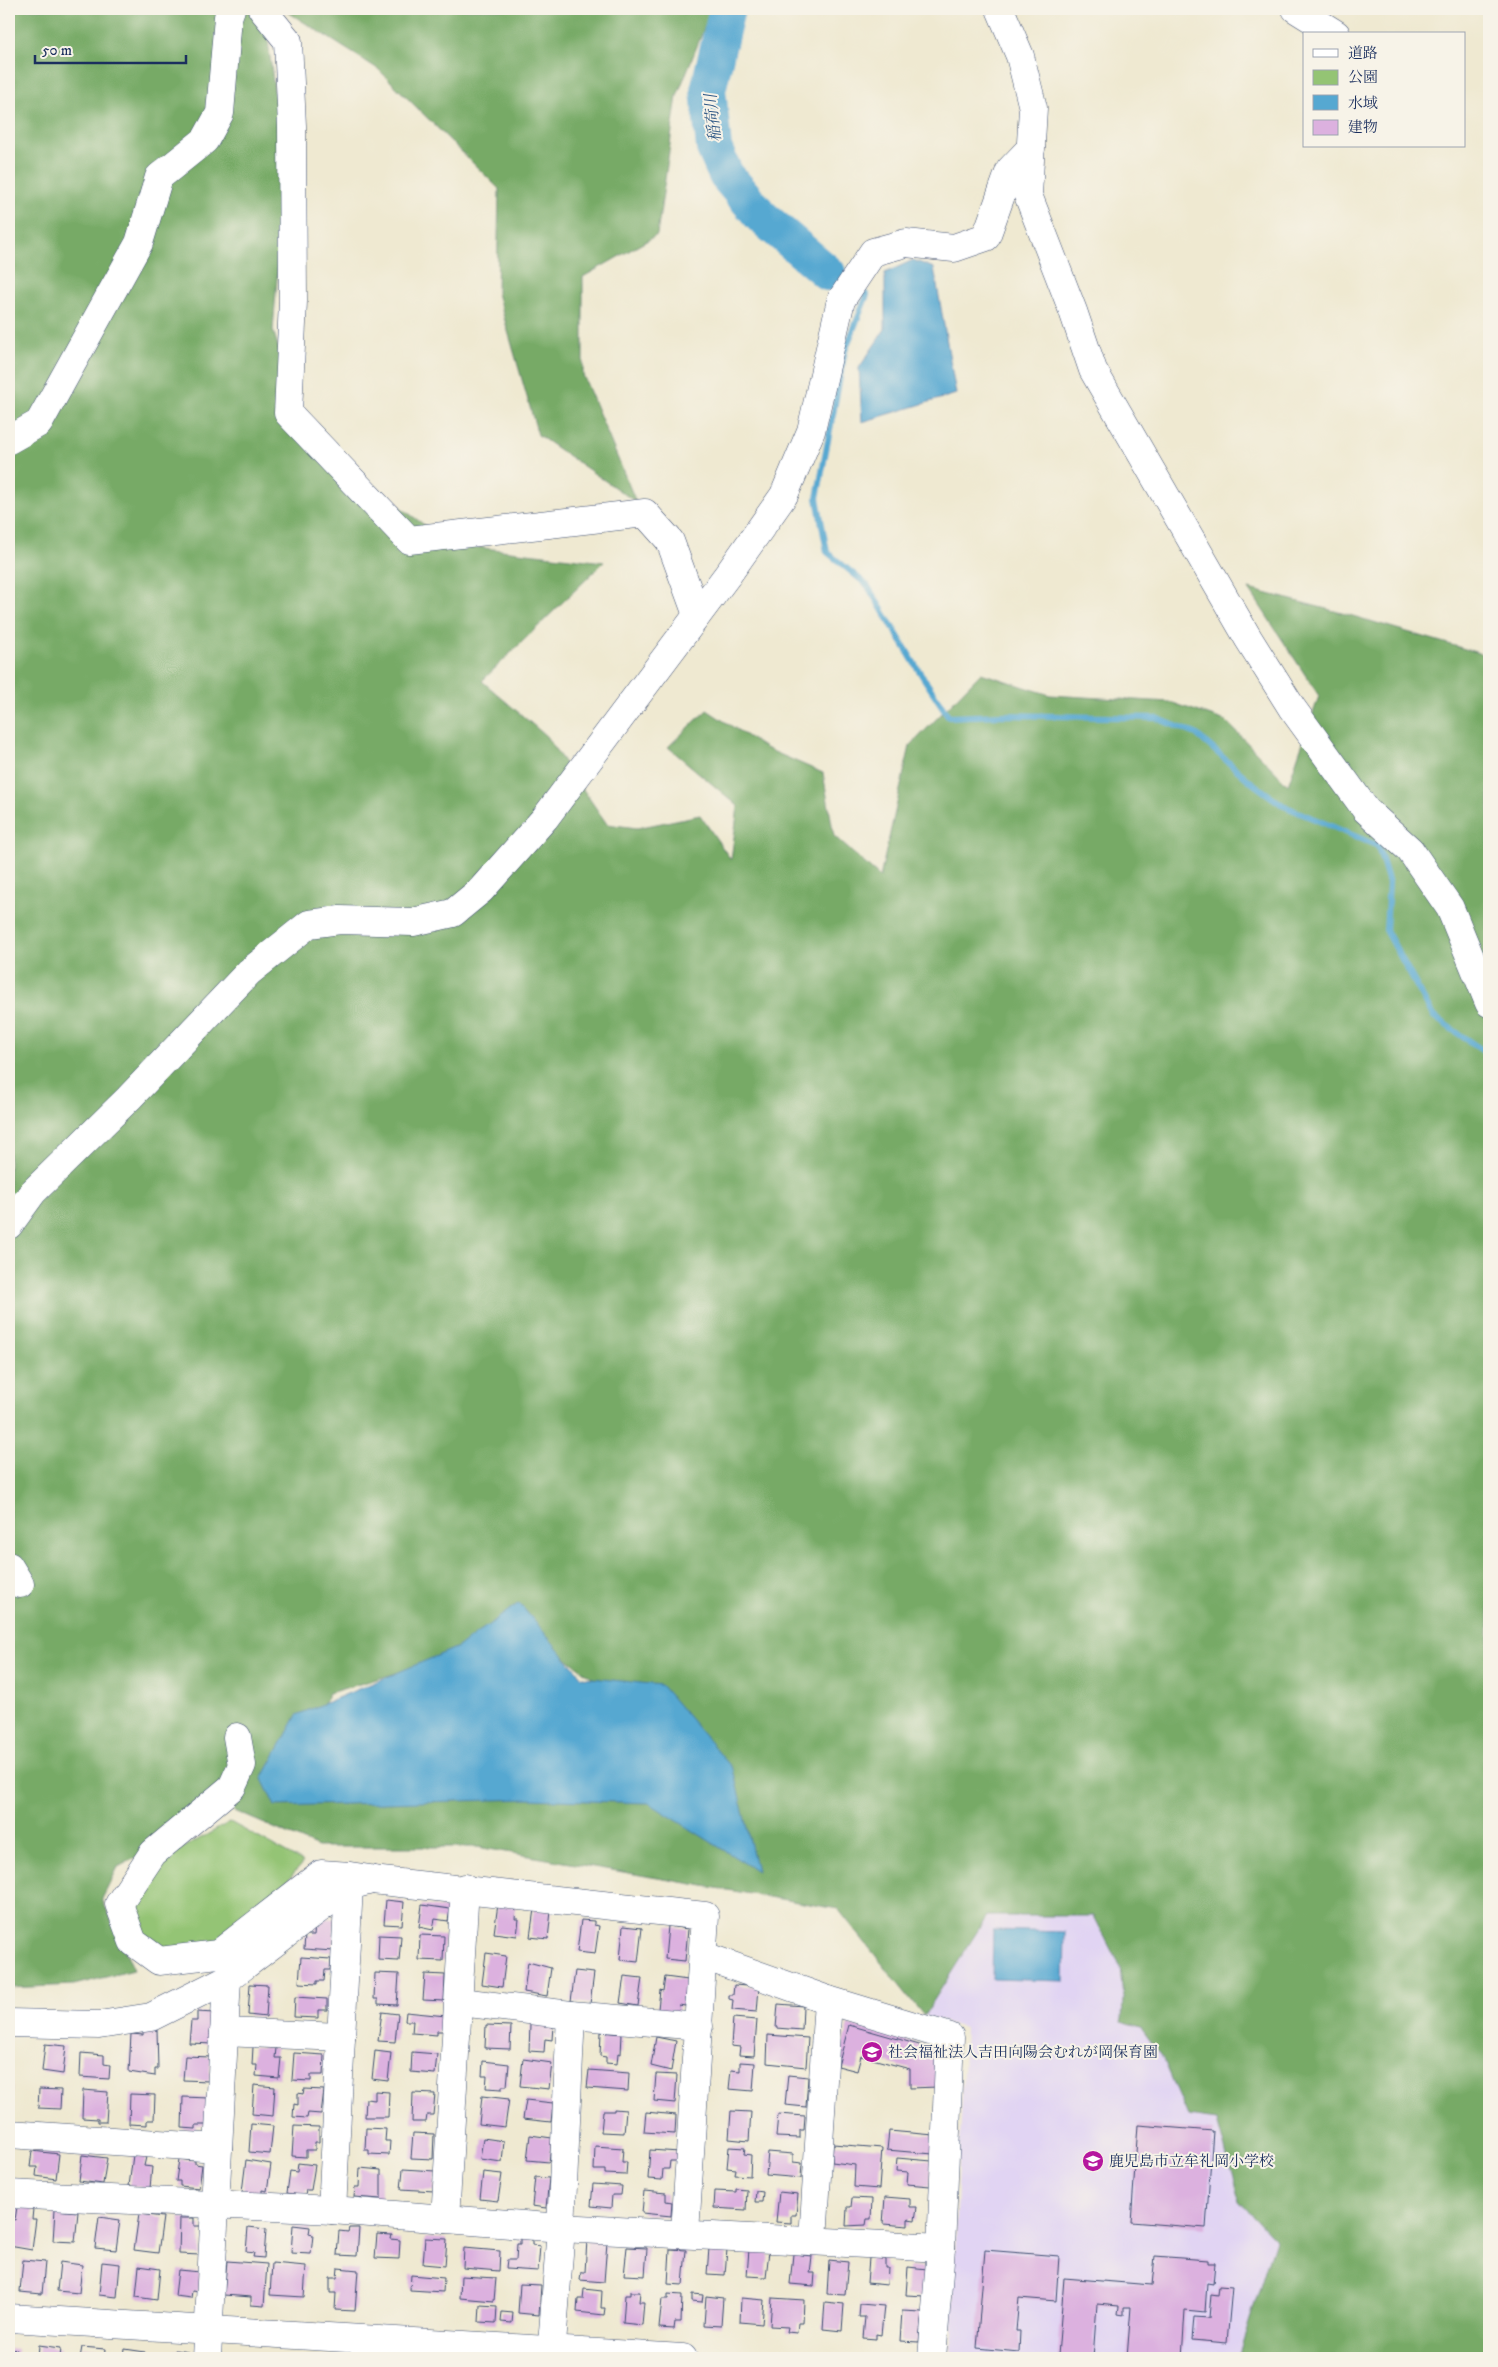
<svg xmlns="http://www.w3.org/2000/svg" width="1498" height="2367" font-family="'IM FELL DW Pica','Noto Serif JP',serif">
<rect width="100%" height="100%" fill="#f7f3e8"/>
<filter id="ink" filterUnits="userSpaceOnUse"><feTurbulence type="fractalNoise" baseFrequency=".02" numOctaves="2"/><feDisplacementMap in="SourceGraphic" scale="10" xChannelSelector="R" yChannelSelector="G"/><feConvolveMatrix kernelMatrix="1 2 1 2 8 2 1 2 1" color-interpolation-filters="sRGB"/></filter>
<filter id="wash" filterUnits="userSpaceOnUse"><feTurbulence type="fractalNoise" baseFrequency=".0096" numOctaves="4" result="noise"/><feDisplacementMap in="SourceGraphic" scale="20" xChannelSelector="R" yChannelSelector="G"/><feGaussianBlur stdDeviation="1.12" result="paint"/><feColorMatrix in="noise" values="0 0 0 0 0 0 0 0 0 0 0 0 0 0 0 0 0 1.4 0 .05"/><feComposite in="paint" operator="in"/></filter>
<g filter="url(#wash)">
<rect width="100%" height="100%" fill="#efe9d1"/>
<!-- built -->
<path fill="#e1d4f3" d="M987 1916H1094L1120 1967 1123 1997 1122 2022 1141 2028 1163 2058 1188 2116 1217 2120 1239 2201 1275 2239 1238 2358H957L951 2350 965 2028 924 2016Z"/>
<!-- green -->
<path fill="#94c474" stroke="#587a69" d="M230 1822 303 1862 263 1910 221 1942 165 1953 144 1940 131 1903 161 1860Z"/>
<!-- forest -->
<g fill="#7a6" stroke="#496c62" fill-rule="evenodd">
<path d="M9 9H264L285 176 273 330 306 437 450 544 604 562 482 681 546 736 607 824 637 828 700 815 731 860 738 806 668 747 707 710 765 748 823 773 834 836 880 877 910 746 981 673 1050 695 1170 702 1226 721 1288 785 1319 696 1249 589 1346 614 1489 656V2358H1238L1275 2239 1239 2201 1217 2120 1188 2116 1163 2058 1141 2028 1122 2022 1123 1997 1120 1967 1094 1916H987L924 2016 838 1909 477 1847H318L230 1809 118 1867 102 1899 134 1970 74 1985 9 1988ZM533 1633 642 1715 278 1792 329 1693Z"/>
<path d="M283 9H712L677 96 657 235 583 277V375L636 502 538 435 497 293 499 189 378 69Z"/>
</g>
<!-- water -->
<g fill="#56a8d1" stroke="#386c98">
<path d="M913 260 934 268 956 394 862 422 859 368 885 329V273Z"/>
<path d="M519 1603 582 1677 661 1685 733 1769 757 1871 649 1803 528 1799 275 1806 262 1779 297 1715 458 1647Z"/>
<path d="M993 1930 1065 1932 1064 1981 992 1979Z"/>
</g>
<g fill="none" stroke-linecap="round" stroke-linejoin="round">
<!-- stream -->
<g stroke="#56a8d1" stroke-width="6">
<path d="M828 273 844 282"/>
<path d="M855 288 867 295 845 351 817 498 827 552 867 585 921 674 949 717 1002 715 1156 718 1196 734 1251 782 1284 806 1378 846 1389 883 1386 930 1433 1016 1489 1055"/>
</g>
<!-- river -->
<path stroke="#56a8d1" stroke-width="36" d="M727 9 708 90 714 148 726 175 762 217 828 273"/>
</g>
<g id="blocks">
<!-- building -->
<g fill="#dcb1df">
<path d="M386 1900 404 1902 402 1925 384 1924Z"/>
<path d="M498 1904 516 1907 515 1919H519L517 1936 494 1933Z"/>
<path d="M422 1905 450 1909 448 1921 435 1919 433 1930 419 1927Z"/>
<path d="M534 1909 551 1911 548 1939 530 1937Z"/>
<path d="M321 1918 335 1919 333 1951 304 1949 305 1935H314L315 1924 321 1925Z"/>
<path d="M581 1920 594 1921V1925L599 1926 595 1954 577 1952Z"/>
<path d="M623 1926 642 1928 638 1962 620 1960Z"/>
<path d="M668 1926 688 1929 685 1961 665 1959Z"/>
<path d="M379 1935 401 1936 399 1961 378 1960Z"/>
<path d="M420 1935 444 1936 443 1961 419 1960Z"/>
<path d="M486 1953 506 1956 502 1987 482 1984Z"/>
<path d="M301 1957 331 1959 330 1970H325L324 1981H317V1984L299 1983Z"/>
<path d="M528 1962 551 1968 547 1996 524 1992Z"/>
<path d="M575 1971 594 1973 590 2004 571 2001Z"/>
<path d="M375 1973 399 1974 397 2005 378 2004V1999H374Z"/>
<path d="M425 1974 445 1975 444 2001 423 2000Z"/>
<path d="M624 1976 642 1978 638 2006 620 2003Z"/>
<path d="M665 1977 688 1980 685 2006 679 2005 678 2012 658 2009 660 1990 663 1991Z"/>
<path d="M250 1984 268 1985 266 2017 248 2015Z"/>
<path d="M734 1985 759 1987 757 2012 732 2010 733 2000 729 1999V1995H733Z"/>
<path d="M295 1997 327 1999V2010H318V2018L294 2017Z"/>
<path d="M778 2004 803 2006 802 2030 776 2028Z"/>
<path d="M197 2012 214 2013 213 2044 189 2043 191 2021H197Z"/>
<path d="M382 2012 398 2014 395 2042 378 2041Z"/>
<path d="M406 2012 446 2016 444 2031H437V2035L412 2033 413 2021H405Z"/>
<path d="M733 2018 757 2020 754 2056 739 2055 740 2047 731 2046Z"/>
<path d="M530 2024 553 2025 552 2040 545 2039 544 2052 529 2051Z"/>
<path d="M486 2025 511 2026 510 2049 485 2048Z"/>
<path d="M849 2025 937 2050 938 2087 910 2088V2069L861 2056 857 2071 838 2066Z"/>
<path d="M143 2030H157L158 2069H155V2076L129 2072 131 2034 143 2035Z"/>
<path d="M601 2032 622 2034 621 2054 618 2053 617 2064 606 2063V2057L600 2056Z"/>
<path d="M768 2035 808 2038 806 2067 767 2063Z"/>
<path d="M656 2037 676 2041 671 2071 651 2066Z"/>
<path d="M45 2044 66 2046 63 2074 42 2071Z"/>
<path d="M253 2047 276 2048 275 2058H281L279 2078 256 2076 257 2065H252Z"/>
<path d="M375 2051 391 2053 388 2081 372 2079Z"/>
<path d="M412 2052 437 2054 435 2074 411 2072Z"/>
<path d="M81 2053 104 2055V2064L110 2065 109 2079 80 2077Z"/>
<path d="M294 2053 324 2055 323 2075H311V2081L292 2080Z"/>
<path d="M185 2056 211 2057 209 2081 183 2080Z"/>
<path d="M523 2059 552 2063 549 2089 520 2086Z"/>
<path d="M483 2061 509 2064 507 2086H502V2089L486 2088 487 2076H482Z"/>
<path d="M740 2062 755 2063 753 2091 729 2089 731 2070 740 2071Z"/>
<path d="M589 2070 629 2073 628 2091 587 2088Z"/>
<path d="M656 2074 677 2075 675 2103 654 2101Z"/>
<path d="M788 2075 808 2077 806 2107 785 2105Z"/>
<path d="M254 2085 275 2087 273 2116 252 2114Z"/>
<path d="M9 2087H13L11 2115 9 2114Z"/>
<path d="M39 2089 61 2090 60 2109 38 2108Z"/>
<path d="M304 2089 324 2090 321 2114 308 2113 307 2118 293 2117 294 2104 298 2105V2093L303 2094Z"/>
<path d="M83 2090 108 2092 106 2122H98V2119L82 2118Z"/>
<path d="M375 2091 389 2092 388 2117H365L366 2099 375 2100Z"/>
<path d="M413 2093 435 2094 433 2115H427L426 2122H412Z"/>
<path d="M130 2094 155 2095 154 2120H147V2125L129 2124Z"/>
<path d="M482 2096 509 2099 505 2127 479 2124Z"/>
<path d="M183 2097 209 2098 207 2125H196V2129L182 2128Z"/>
<path d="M526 2100 553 2103 551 2122 523 2119Z"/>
<path d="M614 2109 626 2110 624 2133 601 2132 603 2111H614Z"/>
<path d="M731 2111 751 2112 749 2141 729 2139Z"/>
<path d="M646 2112 676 2115 675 2134 644 2132Z"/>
<path d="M778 2114 805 2116 804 2130H800V2138L776 2137Z"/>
<path d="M251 2124 273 2126 270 2154 249 2152Z"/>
<path d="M1138 2125 1213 2131 1206 2228 1131 2222Z"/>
<path d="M294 2126 319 2127V2142H315V2150H306V2157L292 2156Z"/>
<path d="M366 2128 386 2129 385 2141H390L389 2155 369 2154V2150H365Z"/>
<path d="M889 2131 934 2135 933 2154 887 2150Z"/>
<path d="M413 2133 434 2134 433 2159 411 2158Z"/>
<path d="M530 2135 552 2138 549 2162 527 2160Z"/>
<path d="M483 2138 504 2141 502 2162 480 2159Z"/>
<path d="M833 2144 882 2148 879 2189 854 2187 855 2165 832 2162Z"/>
<path d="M595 2146 623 2148 622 2162H627L626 2175 605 2174V2170H594Z"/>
<path d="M729 2147 745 2148 744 2154 751 2155 750 2176 735 2175 736 2169 727 2168Z"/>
<path d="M650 2150 679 2152 678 2161H670L669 2169H663L662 2180 648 2179Z"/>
<path d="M32 2151 59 2154 56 2179 36 2176 37 2167H30Z"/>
<path d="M768 2152 793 2154V2162L802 2163 801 2178 766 2175Z"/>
<path d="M82 2155 107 2158 103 2184 79 2181Z"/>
<path d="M133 2155 146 2157 144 2166 152 2167 150 2188 129 2186Z"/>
<path d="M897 2158 932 2161 930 2186 907 2184 908 2172 896 2171Z"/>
<path d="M179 2159 195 2161V2164L202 2165 199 2188 180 2186V2181H176Z"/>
<path d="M246 2160 271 2164 267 2191 262 2190V2195L242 2192Z"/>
<path d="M298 2163 315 2165 311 2190H306L305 2196 287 2193 290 2171 297 2172Z"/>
<path d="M360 2168 381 2170V2199L354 2197 355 2187H359Z"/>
<path d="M403 2169 435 2171 434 2191 401 2189Z"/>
<path d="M483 2172 502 2174 498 2201 480 2199Z"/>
<path d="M535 2177 549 2178 546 2208 532 2206Z"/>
<path d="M593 2184 622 2186 621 2195H612L611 2208 591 2206Z"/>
<path d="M736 2189 747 2190 746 2210 714 2208 715 2191 736 2192Z"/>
<path d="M644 2191 666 2193V2201L672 2202 671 2216 642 2213Z"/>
<path d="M756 2191 763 2192 762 2202H755Z"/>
<path d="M779 2192 798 2194 796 2215H791V2223L776 2222Z"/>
<path d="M885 2197 910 2199V2207H917L915 2220 908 2219V2226L883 2224Z"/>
<path d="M852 2198 872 2199 871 2219H867L866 2225 846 2226 847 2207H851Z"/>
<path d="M17 2207 33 2209 32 2219H36L32 2250 9 2246 12 2219 15 2220Z"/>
<path d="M55 2210 78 2212 75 2242 53 2241Z"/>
<path d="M139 2214 163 2217 158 2253 134 2250Z"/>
<path d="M99 2217 120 2220 116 2250 95 2248Z"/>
<path d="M180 2218H194V2226H201L200 2255 179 2254Z"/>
<path d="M293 2225 310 2227 309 2234 313 2235 311 2254 291 2253Z"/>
<path d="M248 2227 266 2229 264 2258 253 2257 254 2253 246 2252Z"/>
<path d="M349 2228H359L357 2256 337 2255 339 2231 348 2232Z"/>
<path d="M377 2234 392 2235 391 2239 400 2240 399 2259 375 2258Z"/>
<path d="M425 2238 447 2239 445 2266 423 2264Z"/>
<path d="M520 2238H532V2245L540 2246 538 2271 506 2269 507 2260H516L517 2244H520Z"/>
<path d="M587 2240 607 2242 604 2282 580 2280 581 2272H585Z"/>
<path d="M627 2247 647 2248 645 2276 624 2275Z"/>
<path d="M464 2248 500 2251 499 2271 463 2268Z"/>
<path d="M709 2248 727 2249 725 2275 707 2274Z"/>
<path d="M670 2249 686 2250 683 2285 668 2284Z"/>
<path d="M749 2249 769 2251 766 2277 747 2276Z"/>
<path d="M985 2250 1059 2256 1056 2301 1019 2298 1016 2331H1020L1019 2352 977 2348Z"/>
<path d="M793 2254 812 2256 810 2273H815L814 2286 790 2284Z"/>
<path d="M1155 2256 1208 2260V2263H1215L1213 2284 1207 2283 1205 2312 1185 2310 1182 2358H1127L1131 2307H1124V2315L1118 2314 1119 2306 1097 2304 1093 2358 1058 2356 1064 2278 1152 2285Z"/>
<path d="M869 2258 885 2259V2268H888L887 2285 867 2283Z"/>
<path d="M23 2260 45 2262 42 2294 20 2292Z"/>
<path d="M829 2260 848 2262 845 2295 827 2294Z"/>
<path d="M227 2261 267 2264 264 2306 251 2305V2297L224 2295Z"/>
<path d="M60 2262 82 2265 79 2293 57 2291Z"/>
<path d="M102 2262 120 2264 117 2297 99 2295Z"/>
<path d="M272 2263 306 2266 304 2297 270 2295Z"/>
<path d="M139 2266 160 2269 157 2300 136 2297Z"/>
<path d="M908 2267 927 2269 925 2296 906 2295Z"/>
<path d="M338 2268 358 2270 355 2311 335 2310 336 2293H330V2278H337Z"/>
<path d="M178 2270 200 2272 198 2292 192 2291 191 2298 175 2296Z"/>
<path d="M411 2275 444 2278 443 2292 410 2290Z"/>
<path d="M461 2276 496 2278 494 2301 460 2298Z"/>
<path d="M520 2284 541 2285 539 2315 518 2313Z"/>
<path d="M1219 2286 1232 2287 1227 2343 1192 2340 1194 2317 1209 2318 1211 2294 1218 2295Z"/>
<path d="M584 2289 602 2291 601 2308H605L604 2315 577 2312 578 2299H583Z"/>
<path d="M630 2292H640L639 2302H644L642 2325 623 2323 625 2295H630Z"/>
<path d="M668 2294 682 2295 681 2322H675L674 2329 659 2328 662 2299H668Z"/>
<path d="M692 2294 703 2295 702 2302 692 2301Z"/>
<path d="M706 2296 723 2298 721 2326 704 2325Z"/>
<path d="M741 2298 764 2300 762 2324 740 2322Z"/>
<path d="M772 2298 804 2300 803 2323H798L797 2333 787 2332 788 2327 770 2326Z"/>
<path d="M825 2302 844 2304 842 2331 823 2329Z"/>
<path d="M860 2304 884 2306 881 2335 876 2334V2339L863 2338 865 2317H859Z"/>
<path d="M480 2305 497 2306 496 2323 479 2322Z"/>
<path d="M902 2311 922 2312 919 2342 900 2341Z"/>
<path d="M502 2312 513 2313 512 2323 501 2322Z"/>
<path d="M39 2345 61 2348 60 2358H38Z"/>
<path d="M82 2347 105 2349 104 2358H80Z"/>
<path d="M9 2349 17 2350 16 2358H9Z"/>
<path d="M125 2349 145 2352 144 2358H124Z"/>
<path d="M175 2350 188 2352 187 2358H174Z"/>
</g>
</g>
</g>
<g filter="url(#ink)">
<use href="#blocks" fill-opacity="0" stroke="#3b4b6f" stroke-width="1"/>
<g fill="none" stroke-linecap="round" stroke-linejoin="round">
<!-- minor casing -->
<g stroke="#3b4b6f" stroke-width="29">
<g id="minor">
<path d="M262 9 288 41 292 126 293 301 288 413 409 540 645 513 670 541 697 615"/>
<path d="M1000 9 1020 56 1033 108 1028 195 1073 311 1093 370 1248 638 1292 708 1366 810 1410 850 1450 908 1489 1003"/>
<path d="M1296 9 1336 34"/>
<path d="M9 440 39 423 139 243 159 177 205 140 220 113 228 17 231 9"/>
<path d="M9 1225 33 1192 129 1098 249 972 309 924 340 920 413 922 453 913 481 890 545 818 729 573 784 495 811 431 841 300 873 252 906 243 954 248 986 237 1010 170 1031 148"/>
<path d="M9 1566 20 1584"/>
<path d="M237 1737 242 1765 232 1787 153 1853 119 1904 133 1942 159 1961 218 1954 321 1874 350 1876 370 1879"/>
<path d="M704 1956 828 2000 950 2037 941 2248 932 2358"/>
<path d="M460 2002 571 2015 699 2026"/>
<path d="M9 2023 99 2025 151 2017 227 1979 349 1886 372 1880 705 1916 685 2233"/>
<path d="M224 2032 341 2037"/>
<path d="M9 2134 218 2148"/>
<path d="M9 2194 332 2210 561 2228 941 2248"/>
<path d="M332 2210 349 1886"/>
<path d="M445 2219 465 1888"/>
<path d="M813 2240 828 2000"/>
<path d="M9 2318 683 2358"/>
<path d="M207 2358 227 1979"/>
<path d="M551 2358 561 2228 571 2015"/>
</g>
</g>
<!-- minor -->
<use href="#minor" stroke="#fff" stroke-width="28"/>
</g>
</g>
<!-- icons -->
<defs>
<g id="school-disc" transform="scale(1.125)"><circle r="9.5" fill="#b5179e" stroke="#f7f3e8"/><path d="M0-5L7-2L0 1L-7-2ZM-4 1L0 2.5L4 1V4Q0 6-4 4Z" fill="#fff"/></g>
</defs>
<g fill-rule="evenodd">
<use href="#school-disc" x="872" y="2052"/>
<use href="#school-disc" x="1093" y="2161"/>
</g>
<g text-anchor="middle" stroke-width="4" stroke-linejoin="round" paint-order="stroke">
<!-- poi labels -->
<g font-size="15" fill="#1b2f5e" stroke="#f7f3e8" text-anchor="start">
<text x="888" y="2057">社会福祉法人吉田向陽会むれが岡保育園</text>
<text x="1109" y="2166">鹿児島市立牟礼岡小学校</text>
</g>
<!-- water labels -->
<g font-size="16" font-style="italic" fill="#305986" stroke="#f7f3e8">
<text transform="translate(712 118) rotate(-96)" y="6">稲荷川</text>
</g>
</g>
<!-- margin -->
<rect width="1498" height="2367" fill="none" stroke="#f7f3e8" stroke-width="30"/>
<!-- legend -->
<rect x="1303" y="32" width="162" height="115" fill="#f7f3e8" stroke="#9fa5b1"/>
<rect x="1313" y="49" width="25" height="8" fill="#ffffff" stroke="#9fa5b1"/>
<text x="1348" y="58" font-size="15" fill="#1b2f5e">道路</text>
<rect x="1313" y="70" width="25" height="15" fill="#94c474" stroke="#9fa5b1"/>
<text x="1348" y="82" font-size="15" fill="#1b2f5e">公園</text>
<rect x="1313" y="95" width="25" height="15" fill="#56a8d1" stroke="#9fa5b1"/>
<text x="1348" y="108" font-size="15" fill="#1b2f5e">水域</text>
<rect x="1313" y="120" width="25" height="15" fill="#dcb1df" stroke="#9fa5b1"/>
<text x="1348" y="132" font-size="15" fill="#1b2f5e">建物</text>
<!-- scale -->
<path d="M35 55v8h151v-8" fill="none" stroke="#1b2f5e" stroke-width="2.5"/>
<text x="42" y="55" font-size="15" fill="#1b2f5e" stroke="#f7f3e8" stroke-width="4" paint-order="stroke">50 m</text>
</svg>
